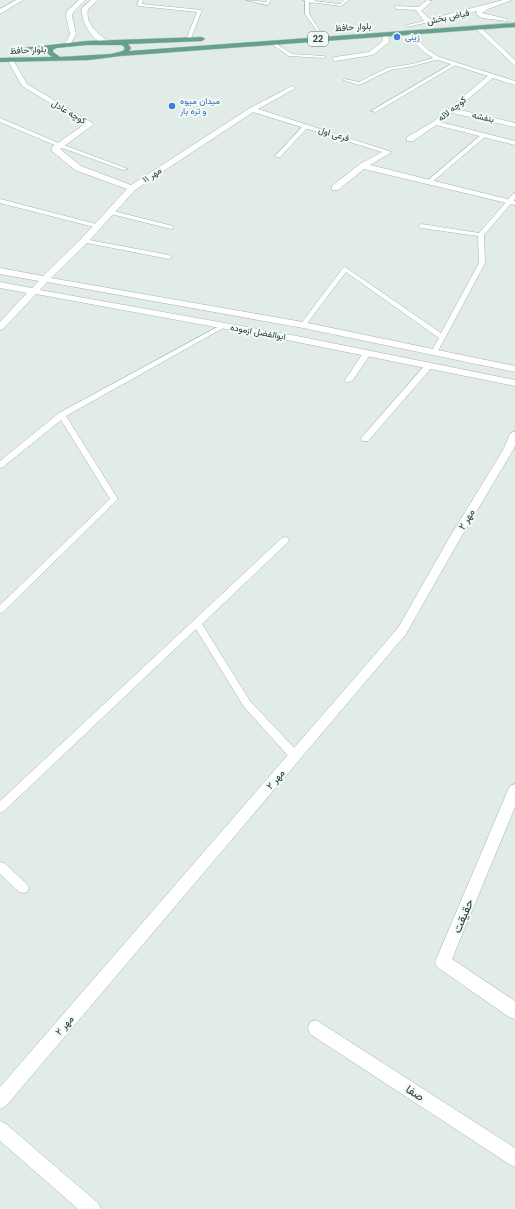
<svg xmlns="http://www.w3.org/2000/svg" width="515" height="1209" font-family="'DM Sans',Vazirmatn,sans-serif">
<rect width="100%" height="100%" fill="#e1ece7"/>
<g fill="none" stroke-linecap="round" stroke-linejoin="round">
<!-- lane casing -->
<g stroke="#a4b4ae" stroke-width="1">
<g id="lane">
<path d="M139 0H143L142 4 202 10 190 41 186 40 197 12 139 6 137 5Z"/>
<path d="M246 0 266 2 267 0H271L267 5Z"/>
<path d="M305 0 340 4 344 0H349L341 6 309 2V14L320 31 318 32 305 14Z"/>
<path d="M272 41 292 54 324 56 326 57 324 58 289 56 270 43Z"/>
<path d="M437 57 439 58V59L413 66 390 70 359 85 343 80 345 79 359 82 387 68 412 64Z"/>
<path d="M453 63 457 64 376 112 371 111Z"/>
<path d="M0 118 61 144 128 169 123 170 57 146 0 122Z"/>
<path d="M304 125 309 126 280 157H276V155Z"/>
<path d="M482 134 487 135 431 183H427V181Z"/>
<path d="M515 193V199L484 235 485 263 437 353 435 354 431 352 439 338 346 272 305 326 303 327 300 325 343 268 345 267 441 333 479 263 478 236 421 228 418 226 421 224 479 233 513 194Z"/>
<path d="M0 199 100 225 101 226 98 228 0 203Z"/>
<path d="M109 210 173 226 174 227 171 229 107 213 106 212Z"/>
<path d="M84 239 169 255 172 257 169 259 82 242 81 241Z"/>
<path d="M223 324 226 326 225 327 66 416 118 499 3 612 0 613V605L110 499 61 420 3 467 0 468V461L59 413Z"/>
<path d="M367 351 371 353 353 380 349 382H346L345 380 363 353Z"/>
<path d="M426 364H429L433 366 368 441H362L361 439 362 437Z"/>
<path d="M285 537 288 538 289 540 288 542 202 624 250 701 299 753 300 756 299 759 295 760 291 759 244 707 196 629 4 811 0 813V801L282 538Z"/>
<path d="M0 862 4 863 27 884 29 888 27 892 23 893 19 892 0 874Z"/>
</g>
</g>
<!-- street casing -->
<g stroke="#a4b4ae" stroke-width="1">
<g id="street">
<path d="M16 0H23L0 14V9Z"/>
<path d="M303 0H314L315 1 312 3Z"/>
<path d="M427 0 432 1 421 11 430 19 503 0H512L488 9 482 13 507 19V21L482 18 476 14 477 11 407 27V25L424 21 416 10 397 9 394 7 395 6 419 7Z"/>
<path d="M476 27H480L515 60V66L476 29Z"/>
<path d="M405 31H409L428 50 439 57 515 81V85L493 78 456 109 515 123V127L452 113 440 122 515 141V145L436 125 413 141H407V137L433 122 488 76 435 59 424 52 405 33Z"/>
<path d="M383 33 388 34 389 42 373 55 335 61 332 59 335 57 369 52 383 41Z"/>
<path d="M8 58H12L27 84 94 124 60 149 81 166 131 185 250 108 292 86 294 87V89L258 109 392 152 370 165 515 201V205L364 169 338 190H332V186L360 164 382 152 253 112 135 190 87 243 51 278 303 322 515 366V372L303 328 47 282 40 290 292 335 515 380V386L292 341 36 294 3 329 0 330V322L27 293 0 288V282L32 288 39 281 0 274V268L43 276 81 239 127 189 75 170 52 151V147L85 124 22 86 7 59Z"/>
<path d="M515 431V446L513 450 457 544 406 634 6 1106 0 1109V1087L398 628 448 540 503 450 510 434Z"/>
<path d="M515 784V807L452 959 515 1001V1019L509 1017 437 967 435 962 508 790 510 786Z"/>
<path d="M316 1020 515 1148V1167L509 1164 310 1034 308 1028 310 1022Z"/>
</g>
</g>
<!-- secondary casing -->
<g stroke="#9fb7ae" stroke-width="1">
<g id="secondary">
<path d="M79 0H85L73 12 72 16 76 34 70 45H66L65 44 70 34 66 16 67 11Z"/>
<path d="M91 0H98L88 9C85 24 97 33 108 41V43C94 45 80 21 82 8Z"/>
<path d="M0 1121 6 1124 98 1203 101 1209H78L0 1141Z"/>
</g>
</g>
<!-- primary casing -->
<g stroke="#c1c8c6" stroke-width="1">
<path id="primary" d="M515 23V27L120 56 89 60 0 62V58L52 57 47 53V49L11 52 10 51 13 49 87 41 202 37 205 39 202 41 128 44 131 48 129 51ZM87 45H122L125 48 123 51 111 54 60 57 53 52V50L56 48Z"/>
</g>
<!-- lane -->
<use href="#lane" fill="#fff" fill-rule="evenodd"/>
<!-- street -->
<use href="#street" fill="#fff" fill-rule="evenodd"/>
<!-- secondary -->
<use href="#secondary" fill="#fff" fill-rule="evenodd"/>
<!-- primary -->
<use href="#primary" fill="#66a190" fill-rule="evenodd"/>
</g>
<!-- markers -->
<g fill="#3f7fe0" stroke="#f2f8f5" stroke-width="1.5">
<circle cx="397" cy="37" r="4"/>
<circle cx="172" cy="106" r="4"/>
</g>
<g text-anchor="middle" stroke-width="4" stroke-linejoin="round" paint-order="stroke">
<!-- far-street labels -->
<g font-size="9" fill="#213c34" stroke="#f2f8f5">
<text transform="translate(448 17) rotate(-12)" y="3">فیاض بخش</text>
<text transform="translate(353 27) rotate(-4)" y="3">بلوار حافظ</text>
<text transform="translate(28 50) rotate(-3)" y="3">بلوار حافظ</text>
<text transform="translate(452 109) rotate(-39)" y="3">کوچه لاله</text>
<text transform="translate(69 112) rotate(31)" y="3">کوچه عادل</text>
<text transform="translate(483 117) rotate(13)" y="3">بنفشه</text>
<text transform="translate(334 134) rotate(17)" y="3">فرعی اول</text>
<text transform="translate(152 175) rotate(-33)" y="3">مهر ۱۱</text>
<text transform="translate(258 332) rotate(10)" y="3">ابوالفضل ازموده</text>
</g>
<!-- far-shop labels -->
<g font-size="9" fill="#366cbe" stroke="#f2f8f5" text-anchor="start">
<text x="405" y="40">زینی</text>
<text x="180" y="104">میدان میوه<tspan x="180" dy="10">و تره بار</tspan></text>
</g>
<!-- shield labels -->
<rect fill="#f2f8f5" stroke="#60746e" stroke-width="1" x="308" y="32" width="20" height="14" rx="3"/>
<g font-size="9" font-weight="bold" fill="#213c34">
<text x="318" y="42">22</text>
</g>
<!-- street labels -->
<g font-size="10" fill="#213c34" stroke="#f2f8f5">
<text transform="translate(466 519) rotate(-59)" y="4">مهر ۲</text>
<text transform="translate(275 779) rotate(-49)" y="4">مهر ۲</text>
<text transform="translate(64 1025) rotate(-49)" y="4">مهر ۲</text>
</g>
<!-- near-street labels -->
<g font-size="12" fill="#213c34" stroke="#f2f8f5">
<text transform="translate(463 916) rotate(-67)" y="4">حقیقت</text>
<text transform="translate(415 1093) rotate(33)" y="4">صفا</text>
</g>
</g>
</svg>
